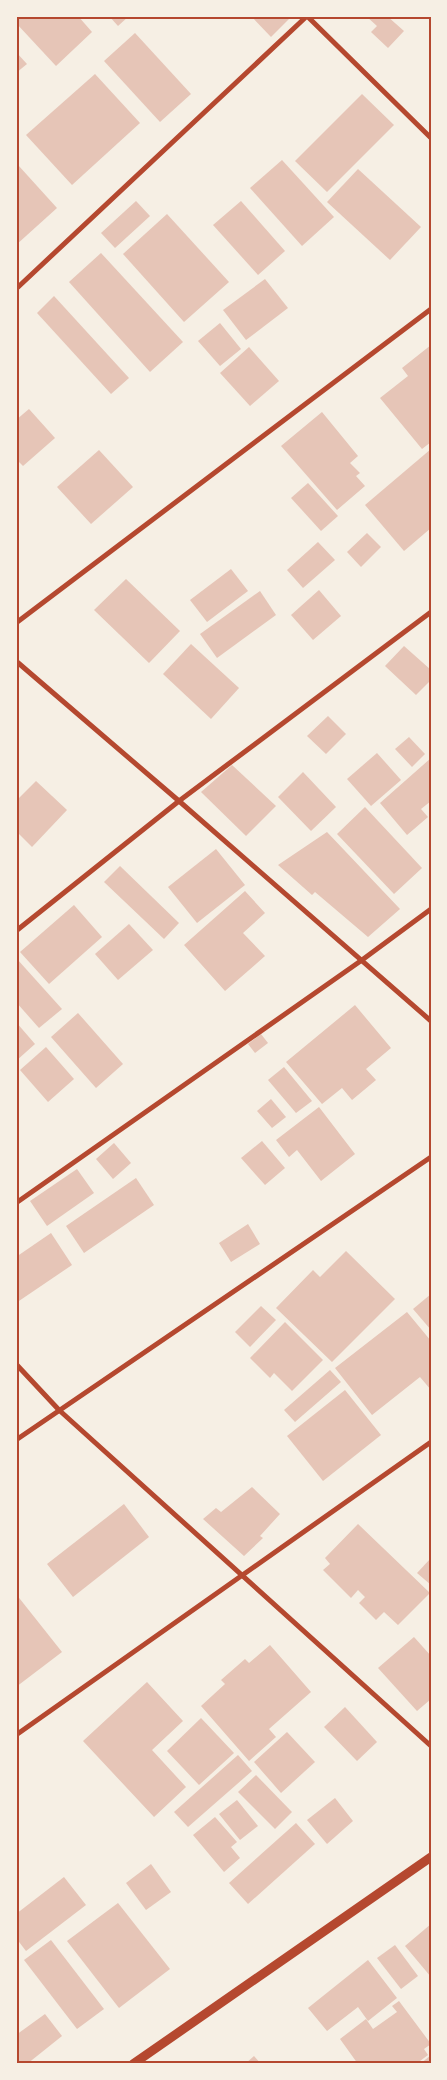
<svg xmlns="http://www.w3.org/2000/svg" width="447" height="2080" font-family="'Titillium Web',sans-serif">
<rect width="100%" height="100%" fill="#f6efe4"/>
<!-- building -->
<g fill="#e6c5b7">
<path d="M16 16H78L92 32 56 66 16 23Z"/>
<path d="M109 16H129L118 26Z"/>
<path d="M251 16H286L289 19 271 37Z"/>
<path d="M366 16H387L404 31 388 48 371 32 377 26Z"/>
<path d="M135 33 191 94 160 122 104 61Z"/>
<path d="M16 52 27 64 16 73Z"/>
<path d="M95 74 140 123 72 185 26 135Z"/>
<path d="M362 94 394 125 327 192 295 161Z"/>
<path d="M282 160 334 217 302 246 250 188Z"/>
<path d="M18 165 57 208 16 245V167Z"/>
<path d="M358 169 421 227 390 260 327 202Z"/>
<path d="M136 201 150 216 115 248 101 233Z"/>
<path d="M241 201 285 251 258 275 213 225Z"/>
<path d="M167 214 229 282 184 322 123 254Z"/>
<path d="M101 253 183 342 150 372 69 282Z"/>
<path d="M265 279 288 308 246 340 223 310Z"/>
<path d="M54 296 129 378 111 394 37 313Z"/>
<path d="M220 323 241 349 220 366 198 341Z"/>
<path d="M431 345V442L422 449 380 398 408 376 402 368Z"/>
<path d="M249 347 279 381 250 406 220 373Z"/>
<path d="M29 409 55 438 23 466 16 459V420Z"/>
<path d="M322 412 358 456 350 463 360 473 356 476 365 486 337 510 281 446Z"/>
<path d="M431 449V528L404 551 365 505Z"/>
<path d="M99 450 133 487 91 524 57 487Z"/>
<path d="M308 483 338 516 321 531 291 498Z"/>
<path d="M367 533 381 547 361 567 347 552Z"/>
<path d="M318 542 335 560 303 588 287 570Z"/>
<path d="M231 569 248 591 207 622 190 600Z"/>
<path d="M126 579 180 631 149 663 94 610Z"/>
<path d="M319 590 341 616 313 640 291 615Z"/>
<path d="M260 591 276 615 217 658 200 634Z"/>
<path d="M191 644 239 688 211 719 163 674Z"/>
<path d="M404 646 431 670V680L416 695 385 666Z"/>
<path d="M328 716 346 734 326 754 307 736Z"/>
<path d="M409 737 425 754 412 767 395 749Z"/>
<path d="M377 753 401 780 371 806 347 779Z"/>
<path d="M431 758V801L421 809 428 817 407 835 380 803Z"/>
<path d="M232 765 276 806 246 836 201 792Z"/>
<path d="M303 772 336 807 311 831 278 797Z"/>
<path d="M36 781 67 810 32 847 16 831V801Z"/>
<path d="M365 807 422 868 394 894 337 834Z"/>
<path d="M327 832 400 909 368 937 315 892 312 895 278 865Z"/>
<path d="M216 849 245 885 197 923 168 887Z"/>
<path d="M120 866 179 923 164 939 104 882Z"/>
<path d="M245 891 265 913 243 933 265 956 225 991 184 945Z"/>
<path d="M74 905 102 937 49 984 20 952Z"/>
<path d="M129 924 153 950 118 980 95 954Z"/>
<path d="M17 959 62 1009 39 1028 16 1002Z"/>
<path d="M355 1005 391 1048 366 1069 376 1080 352 1100 342 1088 322 1104 286 1062Z"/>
<path d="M78 1013 123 1064 96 1088 51 1037Z"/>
<path d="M16 1022 35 1044 16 1061Z"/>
<path d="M261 1034 268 1043 255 1053 248 1044Z"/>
<path d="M46 1047 74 1079 48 1102 20 1070Z"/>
<path d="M284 1067 312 1101 296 1113 268 1080Z"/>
<path d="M271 1099 286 1117 272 1128 257 1111Z"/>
<path d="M319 1107 355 1154 321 1181 297 1150 289 1157 276 1140Z"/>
<path d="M262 1141 285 1168 265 1185 241 1158Z"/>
<path d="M114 1143 131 1163 113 1179 96 1159Z"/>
<path d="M77 1169 94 1193 47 1226 30 1201Z"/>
<path d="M136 1178 154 1205 84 1253 66 1226Z"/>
<path d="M248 1224 260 1244 231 1262 219 1243Z"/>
<path d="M51 1233 72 1265 16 1303V1257Z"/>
<path d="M346 1251 395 1299 332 1362 276 1308 313 1270 320 1277Z"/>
<path d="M431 1294V1330L413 1309Z"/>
<path d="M261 1306 276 1320 250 1347 235 1332Z"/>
<path d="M407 1312 431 1341V1390L420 1377 372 1415 335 1368Z"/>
<path d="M285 1322 323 1360 292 1391 274 1373 270 1378 250 1358Z"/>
<path d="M330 1370 341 1382 295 1422 284 1410Z"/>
<path d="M345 1390 381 1435 323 1481 287 1436Z"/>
<path d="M252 1487 280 1514 260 1536 263 1538 244 1556 203 1519 216 1508 221 1512Z"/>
<path d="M124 1504 149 1537 73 1597 47 1564Z"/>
<path d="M358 1524 430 1593 398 1625 384 1612 376 1620 359 1603 365 1597 358 1590 351 1598 323 1570 330 1564 325 1558Z"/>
<path d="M431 1558V1585L417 1573Z"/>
<path d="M16 1594 62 1652 16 1687Z"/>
<path d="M414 1637 431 1656V1699L417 1711 378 1668Z"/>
<path d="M270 1645 311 1692 269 1729 276 1737 249 1761 201 1706 225 1684 221 1680 245 1659 249 1663Z"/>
<path d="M147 1682 183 1721 152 1750 186 1787 154 1817 83 1741Z"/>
<path d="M345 1707 377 1742 357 1761 324 1727Z"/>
<path d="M201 1718 234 1753 199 1785 167 1751Z"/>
<path d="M287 1732 315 1762 281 1793 254 1762Z"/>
<path d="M238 1755 252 1771 188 1827 174 1812Z"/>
<path d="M256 1775 292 1812 275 1829 238 1792Z"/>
<path d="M335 1798 353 1821 327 1844 307 1820Z"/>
<path d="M237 1800 258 1826 240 1840 219 1814Z"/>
<path d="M215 1817 237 1842 231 1847 240 1858 224 1872 193 1835Z"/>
<path d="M296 1823 315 1844 248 1904 229 1883Z"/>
<path d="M151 1864 171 1892 146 1910 126 1883Z"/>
<path d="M64 1877 86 1905 26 1951 16 1938V1914Z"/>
<path d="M118 1903 170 1969 119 2008 67 1941Z"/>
<path d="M431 1924V1977L405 1946Z"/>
<path d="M51 1940 104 2009 77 2029 24 1960Z"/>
<path d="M395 1945 418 1976 401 1989 377 1958Z"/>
<path d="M368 1960 397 1998 368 2021 358 2007 327 2031 308 2008Z"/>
<path d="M399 2001 431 2044 424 2049 428 2055 416 2064H358L340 2039 366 2019 373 2029 397 2012 392 2006Z"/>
<path d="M45 2014 62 2036 27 2064H16V2035Z"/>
<path d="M431 2055V2064H420Z"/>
<path d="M254 2056 261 2064H245Z"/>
</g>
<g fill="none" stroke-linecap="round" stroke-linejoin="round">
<!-- minor -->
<g stroke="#b5482f" stroke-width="5">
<path d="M16 289 307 16 431 138"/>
<path d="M16 623 431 309"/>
<path d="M16 661 179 801 431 1021"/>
<path d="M16 931 179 801 431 612"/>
<path d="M16 1203 362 960 431 909"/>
<path d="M16 1364 59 1410 431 1746"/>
<path d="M16 1440 431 1157"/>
<path d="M16 1735 431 1442"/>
</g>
<!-- tertiary -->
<path stroke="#b5482f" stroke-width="9" d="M133 2064 431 1857"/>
</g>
<!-- border -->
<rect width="447" height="2080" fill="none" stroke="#f6efe4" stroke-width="35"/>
<rect x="18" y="18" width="412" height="2044" fill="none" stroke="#b5482f" stroke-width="2"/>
</svg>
